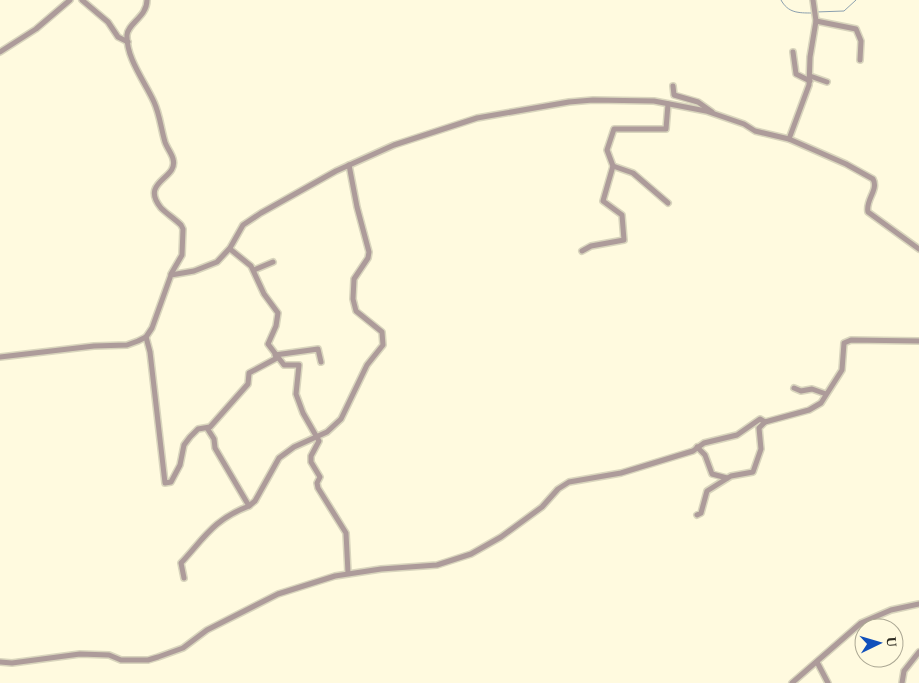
<svg xmlns="http://www.w3.org/2000/svg" width="919" height="683" font-family="Georgia,serif">
<rect width="100%" height="100%" fill="#fffadf"/>
<g fill="none" stroke-linecap="round" stroke-linejoin="round">
<!-- stream -->
<g stroke="#8ca0af" stroke-width="1">
<path d="M781 0C788 13 798 13 812 13"/>
<path d="M816 12 844 11 856 0"/>
</g>
<!-- street casing -->
<g stroke="#d9d5bd" stroke-width="8">
<g id="street">
<path d="M82 0 108 22 118 37 128 42"/>
<path d="M147 0C147 17 128 23 127 35 126 58 145 82 154 102 160 115 161 129 165 142 167 148 172 154 173 159 179 179 139 181 161 208 167 214 175 219 181 225L183 229 182 255 171 274"/>
<path d="M816 21 856 29 861 41 860 60"/>
<path d="M0 52 36 29 70 0"/>
<path d="M793 52 796 74 810 81"/>
<path d="M810 76 827 82"/>
<path d="M673 86 674 95 698 102 712 112"/>
<path d="M668 104 666 129H614L607 150 613 166 633 173 668 203"/>
<path d="M789 139 809 85 810 57 816 21 813 0"/>
<path d="M230 249 251 266 264 294 278 313 276 326 268 344 284 365H299L296 394 303 413 319 441 311 456V462L320 477 317 483 318 488 346 533 348 573"/>
<path d="M582 251 591 246 624 240 622 215 603 201 613 166"/>
<path d="M254 270 273 262"/>
<path d="M146 337 150 352 165 483 171 482 180 465 184 445 190 437 198 429 210 427 248 384 249 373 277 358"/>
<path d="M275 355 318 349 321 362"/>
<path d="M0 357 94 346 127 345 138 341 146 337 152 328 171 275 194 271 217 262 230 248 243 225 261 213 336 171 394 145 477 118 569 102 593 100 654 101 706 111 744 124 755 131 789 139 846 164 873 179C879 190 865 200 868 212L919 249"/>
<path d="M794 388 801 391 812 389 826 394"/>
<path d="M697 447 705 455 712 474 727 478"/>
<path d="M249 506 255 501 279 458 294 447 327 432 341 419 367 365 383 345 382 332 356 311 353 299 354 279 368 258 369 252 357 207 349 165"/>
<path d="M697 515 701 513 707 491 731 476 753 472 761 449 759 428 765 422 809 410 821 403 842 370 844 343 851 340 919 341"/>
<path d="M184 578 181 563C205 537 213 520 249 506L215 448 214 439 207 428"/>
<path d="M0 662 12 663 80 654 109 655 121 660H148L158 657 183 648 207 630 278 594 335 576 381 569 437 565 471 554 501 537 542 507 558 489 569 482 621 473 693 451 704 443 737 435 760 419 765 422"/>
<path d="M817 662 828 683"/>
<path d="M792 683 861 623 891 610 919 604"/>
<path d="M902 683 904 671 919 652"/>
</g>
</g>
<!-- street -->
<use href="#street" stroke="#ad9b9a" stroke-width="5"/>
</g>
<!-- north arrow -->
<g transform="translate(879 643) rotate(85)"><circle r="24" fill="#fffadf" stroke="#aba793"/>
<path d="M0-4L9 19L0 12L-9 19Z" fill="#1150bb"/>
<text y="-8" font-size="14" font-weight="bold" text-anchor="middle" fill="#2d2b21">U</text>
</g>
</svg>
